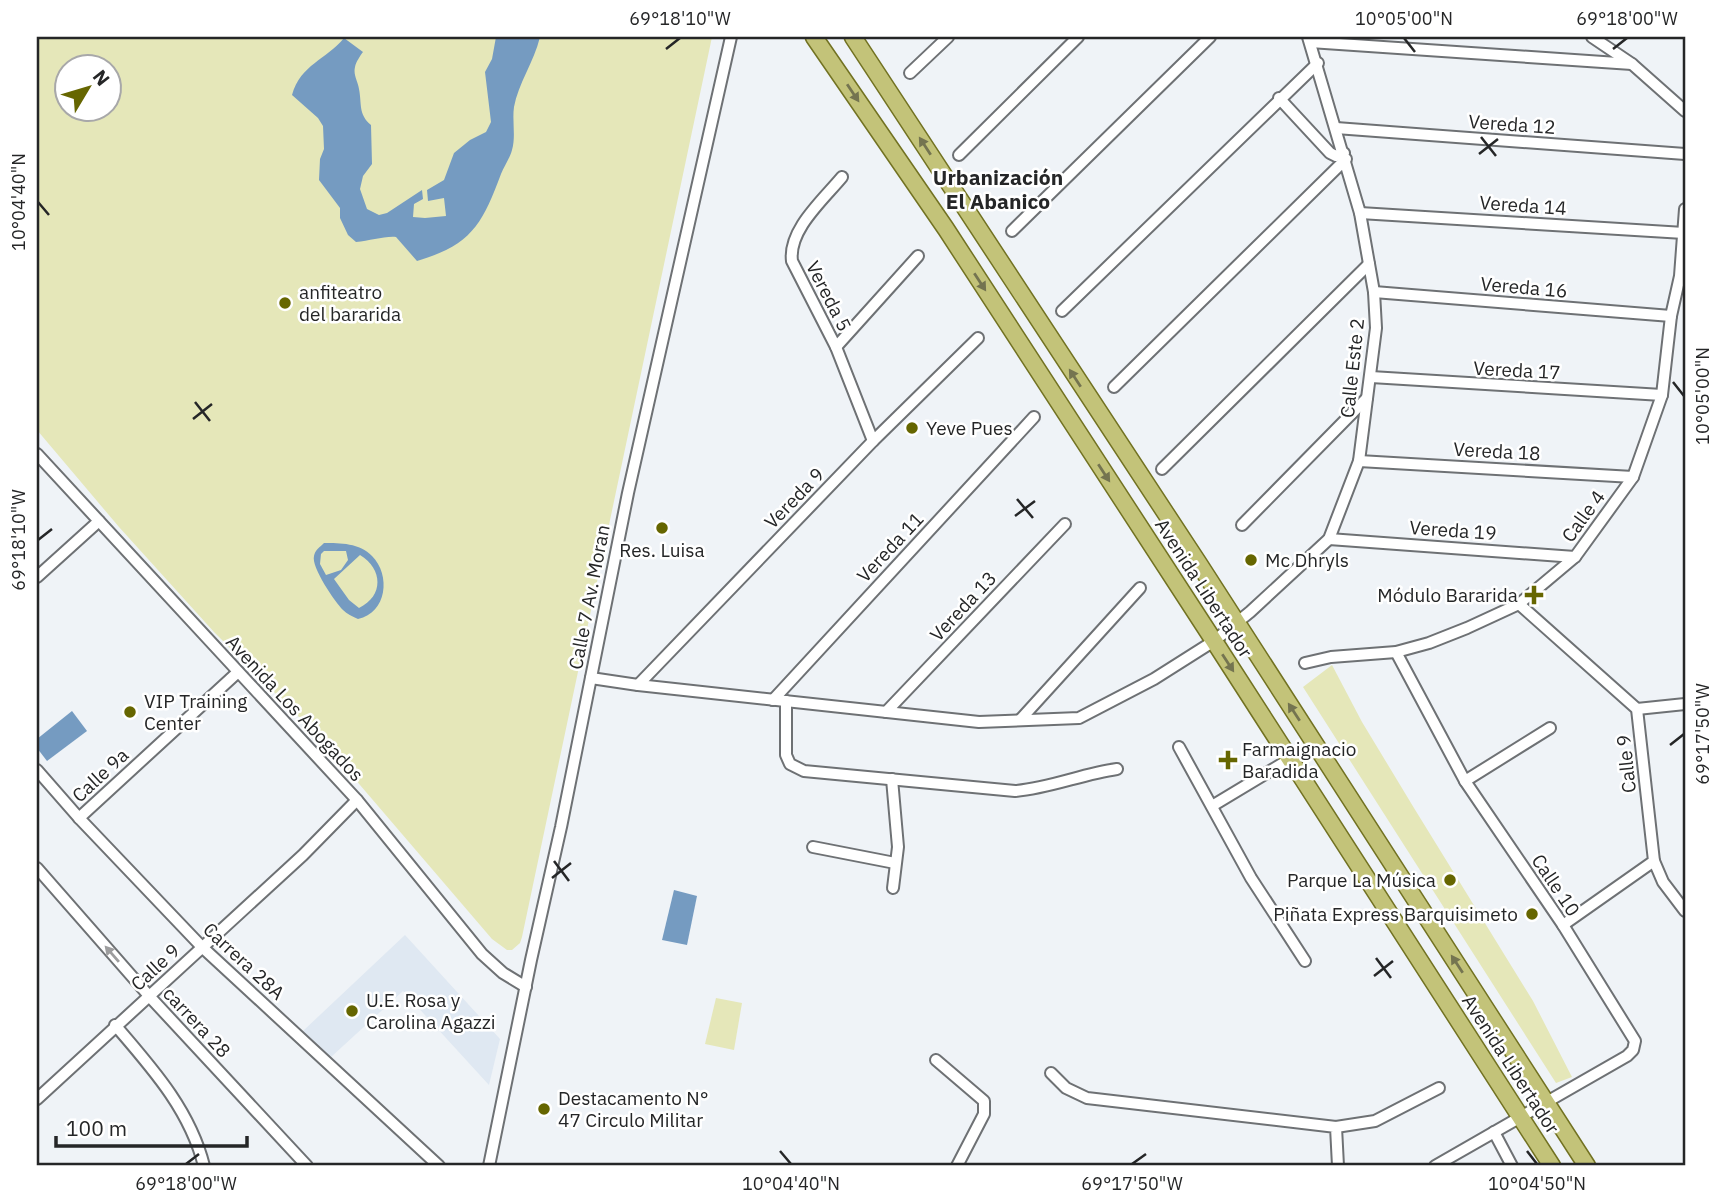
<svg xmlns="http://www.w3.org/2000/svg" width="1722" height="1203" font-family="'IBM Plex Sans',sans-serif">
<rect width="100%" height="100%" fill="#eff3f7"/>
<!-- built -->
<path fill="#dfe8f2" d="M405 935 500 1039 489 1085 403 991 331 1057 303 1031Z"/>
<!-- green -->
<g fill="#e5e7b9" fill-rule="evenodd">
<path d="M37 37H712L522 937 520 943 512 950H507L492 939 318 736 214 632 119 527 37 430ZM66 66H108V108H66Z"/>
<path d="M1332 665 1362 722 1414 808 1533 1001 1572 1077 1556 1083 1303 687Z"/>
<path d="M716 998 742 1003 734 1050 705 1044Z"/>
</g>
<!-- water -->
<g fill="#759bc1" fill-rule="evenodd">
<path d="M496 37H540C534 62 518 84 514 107 512 121 516 136 512 150 510 158 504 166 501 174 482 225 471 245 417 261L396 237C384 236 370 241 356 242L348 235 340 218V208L319 180 320 159 324 149 323 126 318 118 292 95C301 64 326 60 344 38L363 52C360 56 356 62 355 67 353 75 358 82 359 89 362 104 358 114 371 125L372 164 363 176 360 189 367 209 379 215 387 213 422 190 423 199 414 204 413 217 425 218 446 216 444 198 428 201 427 190 444 180 454 153 470 140 486 132 491 122 485 72 492 59Z"/>
<path d="M324 543C340 543 360 543 372 556 391 575 387 613 358 619 352 616 347 614 343 610 335 602 311 567 314 556 315 550 320 547 324 543ZM324 551H346L348 560 341 570 326 575 320 564 321 554ZM360 555C383 569 384 596 359 608L349 600 334 579Z"/>
<path d="M72 711 87 731 47 761 37 748V739Z"/>
<path d="M674 890 697 896 687 945 662 940Z"/>
</g>
<g fill="none" stroke-linecap="round" stroke-linejoin="round">
<!-- minor casing -->
<g stroke="#6e7174" stroke-width="14">
<g id="minor">
<path d="M1592 37 1632 64 1685 111"/>
<path d="M1310 42 1632 64"/>
<path d="M910 73 948 37"/>
<path d="M1279 98 1330 153 1336 156 1344 153"/>
<path d="M1336 128 1685 154"/>
<path d="M959 155 1078 37"/>
<path d="M842 177C823 200 788 230 792 261L836 347 873 441"/>
<path d="M1360 213 1684 233"/>
<path d="M1012 231 1210 37"/>
<path d="M1374 292 1671 316"/>
<path d="M1062 311 1318 63"/>
<path d="M836 347 918 256"/>
<path d="M1371 377 1662 395"/>
<path d="M1114 387 1346 159"/>
<path d="M37 454 357 800 482 954 503 973 526 987"/>
<path d="M1359 461 1633 477"/>
<path d="M1162 469 1369 264"/>
<path d="M1242 525 1367 398"/>
<path d="M1329 539 1575 557"/>
<path d="M37 577 99 521"/>
<path d="M1519 604 1637 709 1654 861 1563 925"/>
<path d="M1396 652 1465 781 1563 925 1635 1041 1633 1050 1627 1056 1435 1166"/>
<path d="M1305 663 1331 657 1396 652 1429 643 1467 628 1519 604 1575 557 1633 477 1662 395 1671 316 1680 276 1685 209"/>
<path d="M591 678 638 685 979 722 1079 718 1154 679 1214 641 1250 612 1329 539 1359 461 1376 328 1374 292 1360 213 1308 37"/>
<path d="M638 685 873 441 978 338"/>
<path d="M773 700 1034 417"/>
<path d="M786 701V755L790 764 804 771 1015 791C1050 788 1082 774 1117 769"/>
<path d="M1637 709 1685 704"/>
<path d="M886 712 1065 524"/>
<path d="M1020 720 1140 588"/>
<path d="M1179 747 1251 878 1305 961"/>
<path d="M37 770 79 818 202 947 439 1166"/>
<path d="M892 779 898 847 893 888"/>
<path d="M1465 781 1550 728"/>
<path d="M1212 806 1290 759"/>
<path d="M79 818 238 672"/>
<path d="M813 847 895 863"/>
<path d="M1654 861 1663 882 1685 911"/>
<path d="M37 868 150 997 307 1166"/>
<path d="M115 1025C152 1068 190 1110 204 1166"/>
<path d="M936 1060 984 1101V1114L957 1166"/>
<path d="M1051 1073 1066 1088 1087 1098 1336 1127 1338 1166"/>
<path d="M37 1099 303 855 357 800"/>
<path d="M1336 1127 1375 1121 1439 1088"/>
<path d="M1494 1132 1512 1166"/>
<path d="M489 1166 531 960 561 827 628 493 731 37"/>
</g>
</g>
<!-- primary casing -->
<g stroke="#727222" stroke-width="19">
<g id="primary">
<path d="M814 37 946 229 1214 641 1552 1166"/>
<path d="M853 37 1199 564 1587 1166"/>
</g>
</g>
<!-- minor -->
<use href="#minor" stroke="#fff" stroke-width="10"/>
<!-- primary -->
<use href="#primary" stroke="#c3c379" stroke-width="16"/>
</g>
<!-- one-way arrows -->
<defs><path id="oneway-solid" d="M-6-.8H1V-3.2L6.5 0L1 3.2V.8H-6Z" transform="scale(1.75)"/></defs>
<g fill="#747450">
<use href="#oneway-solid" transform="translate(853 93) rotate(56)"/>
<use href="#oneway-solid" transform="translate(925 146) rotate(-123)"/>
<use href="#oneway-solid" transform="translate(980 282) rotate(57)"/>
<use href="#oneway-solid" transform="translate(1075 378) rotate(-123)"/>
<use href="#oneway-solid" transform="translate(1104 473) rotate(57)"/>
<use href="#oneway-solid" transform="translate(1228 663) rotate(57)"/>
<use href="#oneway-solid" transform="translate(1294 712) rotate(-123)"/>
<use href="#oneway-solid" transform="translate(1457 964) rotate(-123)"/>
</g>
<use fill="#9d9d9e" href="#oneway-solid" transform="translate(112 954) rotate(-131)"/>
<!-- ticks -->
<path fill="none" stroke="#252627" stroke-width="2.5" d="M1404 38 1415 52M666 49 680 38M1613 49 1627 38M1481 137 1496 156M1479 154 1498 139M38 202 49 215M1673 382 1684 396M195 402 210 421M193 419 212 404M1017 499 1033 518M1015 516 1035 501M38 540 52 529M1670 745 1684 734M554 861 569 881M552 878 571 863M1376 958 1391 978M1374 976 1393 961M780 1151 791 1164M1527 1151 1537 1164M186 1164 199 1154M1132 1164 1146 1154"/>
<!-- markers -->
<g fill="#660" stroke="#fff" stroke-width="2.5">
<circle cx="285" cy="303" r="7"/>
<circle cx="912" cy="428" r="7"/>
<circle cx="662" cy="528" r="7"/>
<circle cx="1251" cy="560" r="7"/>
<path d="M1530.5 584.5h7v7h7v7h-7v7h-7v-7h-7v-7h7z"/>
<circle cx="130" cy="712" r="7"/>
<path d="M1224.5 749.5h7v7h7v7h-7v7h-7v-7h-7v-7h7z"/>
<circle cx="1450" cy="880" r="7"/>
<circle cx="1532" cy="914" r="7"/>
<circle cx="352" cy="1011" r="7"/>
<circle cx="544" cy="1109" r="7"/>
</g>
<g text-anchor="middle" stroke-width="5" stroke-linejoin="round" paint-order="stroke">
<!-- street labels -->
<g font-size="19" fill="#252627" stroke="#fff">
<text transform="translate(1512 124) rotate(4)" y="7">Vereda 12</text>
<text transform="translate(1523 205) rotate(4)" y="7">Vereda 14</text>
<text transform="translate(1524 287) rotate(5)" y="7">Vereda 16</text>
<text transform="translate(829 296) rotate(63)" y="7">Vereda 5</text>
<text transform="translate(1352 368) rotate(-84)" y="7">Calle Este 2</text>
<text transform="translate(1517 370) rotate(3)" y="7">Vereda 17</text>
<text transform="translate(1497 451) rotate(3)" y="7">Vereda 18</text>
<text transform="translate(794 498) rotate(-46)" y="7">Vereda 9</text>
<text transform="translate(1583 516) rotate(-54)" y="7">Calle 4</text>
<text transform="translate(1453 530) rotate(4)" y="7">Vereda 19</text>
<text transform="translate(890 547) rotate(-47)" y="7">Vereda 11</text>
<text transform="translate(1204 588) rotate(57)" y="7">Avenida Libertador</text>
<text transform="translate(589 597) rotate(-79)" y="7">Calle 7 Av. Moran</text>
<text transform="translate(963 606) rotate(-47)" y="7">Vereda 13</text>
<text transform="translate(295 708) rotate(47)" y="7">Avenida Los Abogados</text>
<text transform="translate(1626 764) rotate(-96)" y="7">Calle 9</text>
<text transform="translate(100 775) rotate(-43)" y="7">Calle 9a</text>
<text transform="translate(1556 885) rotate(56)" y="7">Calle 10</text>
<text transform="translate(244 961) rotate(43)" y="7">Carrera 28A</text>
<text transform="translate(155 967) rotate(-43)" y="7">Calle 9</text>
<text transform="translate(197 1022) rotate(47)" y="7">carrera 28</text>
<text transform="translate(1511 1064) rotate(57)" y="7">Avenida Libertador</text>
</g>
<!-- poi labels -->
<g font-size="19" fill="#252627" stroke="#fff" text-anchor="start">
<text x="299" y="299">anfiteatro<tspan x="299" dy="22">del bararida</tspan></text>
<text x="926" y="435">Yeve Pues</text>
<text x="662" y="557" text-anchor="middle">Res. Luisa</text>
<text x="1265" y="567">Mc Dhryls</text>
<text x="1518" y="602" text-anchor="end">Módulo Bararida</text>
<text x="144" y="708">VIP Training<tspan x="144" dy="22">Center</tspan></text>
<text x="1242" y="756">Farmaignacio<tspan x="1242" dy="22">Baradida</tspan></text>
<text x="1436" y="887" text-anchor="end">Parque La Música</text>
<text x="1518" y="921" text-anchor="end">Piñata Express Barquisimeto</text>
<text x="366" y="1007">U.E. Rosa y<tspan x="366" dy="22">Carolina Agazzi</tspan></text>
<text x="558" y="1105">Destacamento N°<tspan x="558" dy="22">47 Circulo Militar</tspan></text>
</g>
<!-- neighbourhood labels -->
<g font-size="21" font-weight="bold" fill="#252627" stroke="#fff">
<text x="998" y="185">Urbanización<tspan x="998" dy="24">El Abanico</tspan></text>
</g>
</g>
<!-- border -->
<rect width="1722" height="1203" fill="none" stroke="#ffffff" stroke-width="77"/>
<!-- north arrow -->
<g transform="translate(88 88) rotate(52)"><circle r="33" fill="#ffffff" stroke="#a8a8a9" stroke-width="2"/>
<path d="M0-5L12 26L0 18L-12 26Z" fill="#666600"/>
<text y="-10" font-size="19" font-weight="bold" text-anchor="middle" fill="#252627">N</text>
</g>
<!-- scale -->
<path d="M56 1136v10h191v-10" fill="none" stroke="#252627" stroke-width="3.5"/>
<text x="66" y="1136" font-size="21" fill="#252627" stroke="#ffffff" stroke-width="5" paint-order="stroke">100 m</text>
<rect x="38" y="38" width="1646" height="1126" fill="none" stroke="#252627" stroke-width="2.5"/>
<g font-size="18" text-anchor="middle" fill="#252627">
<text x="680" y="25">69°18'10"W</text>
<text x="1404" y="25">10°05'00"N</text>
<text x="1627" y="25">69°18'00"W</text>
<text transform="translate(19 202) rotate(-90)" y="6">10°04'40"N</text>
<text transform="translate(1703 396) rotate(-90)" y="6">10°05'00"N</text>
<text transform="translate(19 540) rotate(-90)" y="6">69°18'10"W</text>
<text transform="translate(1703 734) rotate(-90)" y="6">69°17'50"W</text>
<text x="186" y="1190">69°18'00"W</text>
<text x="791" y="1190">10°04'40"N</text>
<text x="1132" y="1190">69°17'50"W</text>
<text x="1537" y="1190">10°04'50"N</text>
</g>
</svg>
